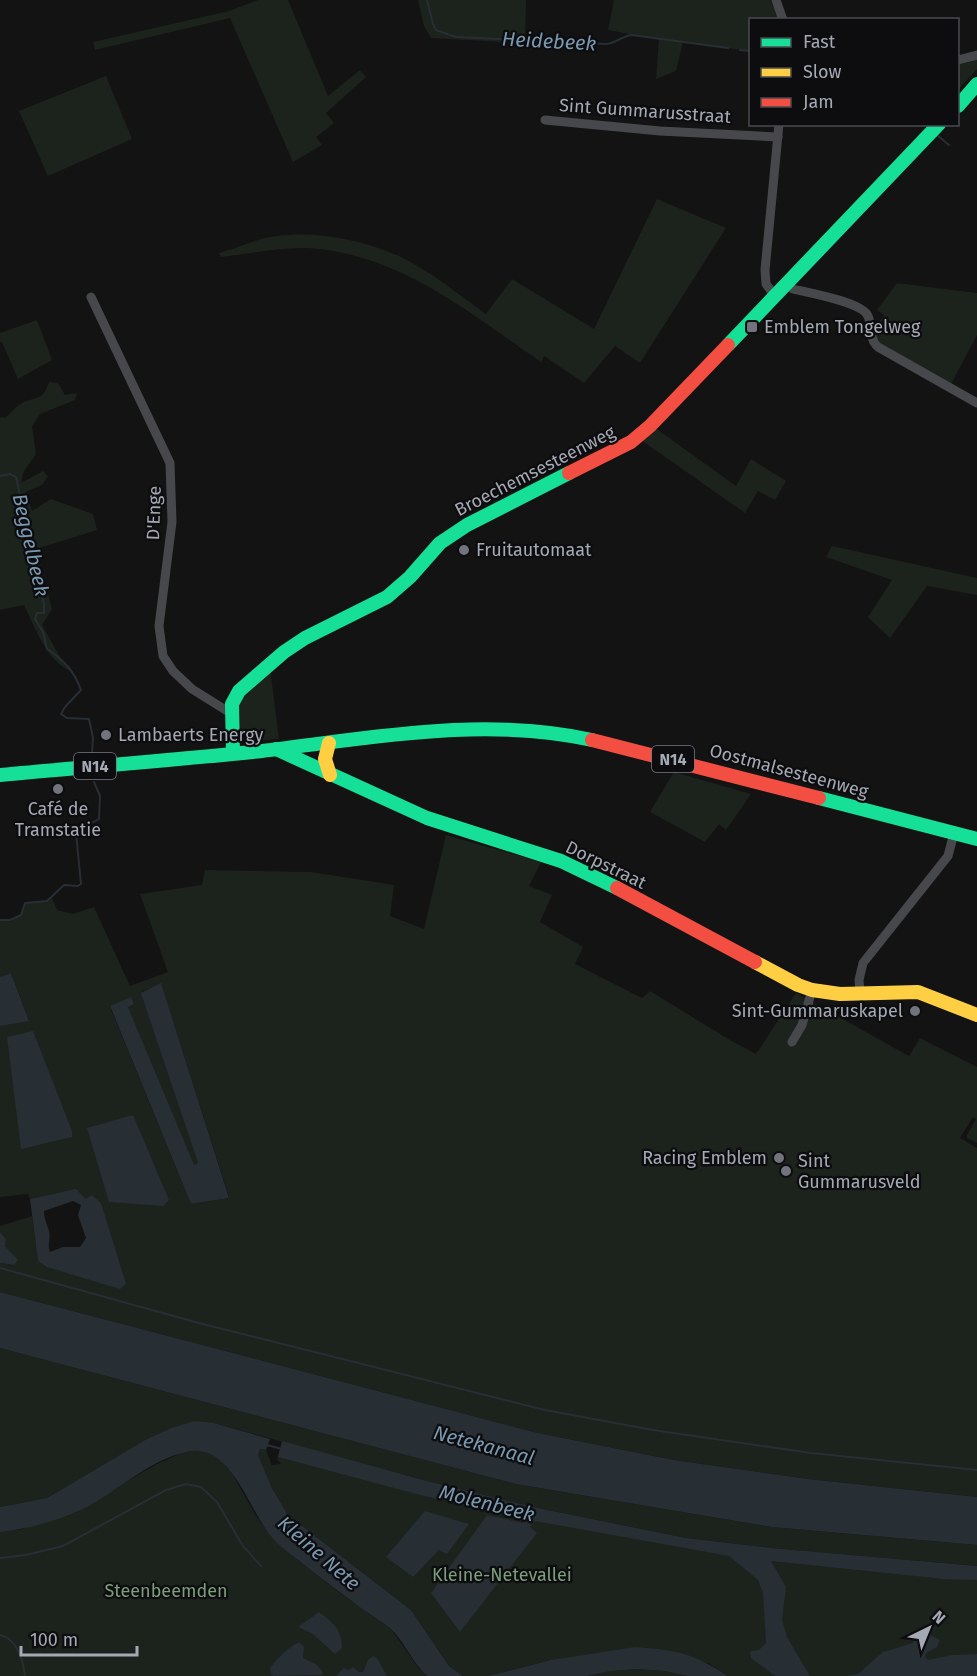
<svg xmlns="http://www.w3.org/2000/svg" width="977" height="1676" font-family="'Fira Sans',sans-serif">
<rect width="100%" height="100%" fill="#131313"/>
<!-- green -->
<g fill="#1c221c" fill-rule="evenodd">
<path d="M258 0H288L328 96 360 70 366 77 326 113 334 123 316 137 322 145 293 162 230 18 95 50 93 42 229 11Z"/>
<path d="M418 0H526L525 43 431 38 424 26Z"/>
<path d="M614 0H770L775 9 778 19 750 20V51L683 42 676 71 656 79 659 40 608 30Z"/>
<path d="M977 59V69L958 90V64Z"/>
<path d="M106 76 132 139 48 176 19 111Z"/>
<path d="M657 199 726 228 640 363 615 346 584 383 544 356 541 362C468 312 400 254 308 248 278 247 250 254 221 257L219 253C238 248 258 238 277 236 319 230 377 242 414 264 439 278 462 297 486 314L512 279 594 329Z"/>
<path d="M897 283 977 293V335L950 386 885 347 873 337 875 327 884 315 877 310Z"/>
<path d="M37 320 52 360 18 379 2 342H0V333Z"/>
<path d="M49 382 58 383 65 395 77 393 75 400 40 414 32 426 36 454 24 471 21 483 43 471 48 476 42 485 26 492 32 511 51 499 93 514 97 530 36 549 52 609 42 625 60 657 73 672C47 663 35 627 24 605L0 610V417L5 418C11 413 17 405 24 402 39 396 43 400 49 382Z"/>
<path d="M654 427 736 486 751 459 786 481 775 500 758 491 745 513 641 440Z"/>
<path d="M832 546 977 578V595L927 586 890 638 868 617 892 580 826 557Z"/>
<path d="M270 668 279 739C265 740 253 743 244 731H239L238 705 243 693Z"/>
<path d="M674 772 751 794 726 830 719 824 705 842 650 812Z"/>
<path d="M446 835 541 862 529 886 552 895 540 922 583 947 575 964 642 998 650 991 730 1040 756 1054 796 993 909 1056 920 1038 977 1067V1143L967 1138V1135L976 1119 973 1117 960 1138 977 1148V1497L808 1479 674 1460 538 1433 0 1292V1263L14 1265 9 1252 5 1246 6 1239 0 1232V1226L32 1216 38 1261 120 1289 86 1199 76 1190 30 1199 28 1194 0 1197V1026L29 1020 11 973 0 977V920H10L21 915 25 903 47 901 52 898 57 910 73 914 94 907 130 986 168 972 140 894 202 885 205 870 311 872 394 885 390 916 424 929ZM161 984 229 1197V1198L191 1204 110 1007 134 1004 128 1007 193 1166 198 1163 142 992Z"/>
<path d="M0 1348 516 1484 772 1527 977 1545V1566L772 1548 686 1538 538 1508 427 1481 214 1423 171 1428 145 1440 47 1498 0 1507Z"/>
<path d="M201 1449 217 1456 232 1473 256 1516 271 1536 284 1549 336 1590 391 1629 419 1669 427 1676H0V1532L23 1529 120 1485 157 1464 184 1452Z"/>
<path d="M260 1449 266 1450 272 1465 281 1464 277 1459 280 1449 686 1544 977 1572V1676H728L708 1663 551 1660 488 1676H463L449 1666 411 1610 288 1515 272 1488 258 1455Z"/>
<path d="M637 1669 665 1671 687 1676H587L610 1671Z"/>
</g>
<!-- water -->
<g fill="#272e34" fill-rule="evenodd">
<path d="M11 973 29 1021 0 1026V977Z"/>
<path d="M161 983 229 1198 191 1204 110 1006 131 997 134 1004 128 1007 194 1165 198 1163 141 993Z"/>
<path d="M33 1031 72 1131V1137L21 1149 7 1037Z"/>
<path d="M133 1115 169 1200 163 1206 109 1202 87 1128Z"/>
<path d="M76 1189 86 1199 92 1195 101 1203 126 1284 120 1289 47 1267 38 1261 30 1199ZM73 1201 81 1205 78 1215 86 1238 80 1247H63L50 1252C47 1244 51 1238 49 1231 47 1224 44 1219 44 1211Z"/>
<path d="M0 1232 6 1239 5 1246 18 1260 14 1265 0 1263Z"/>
<path d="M0 1292 538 1433 674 1460 808 1479 977 1497V1545L772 1527 516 1484 0 1348Z"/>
<path d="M194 1421 214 1423 270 1439 266 1450 260 1449 258 1455 272 1488 288 1515 411 1610 449 1666 463 1676H427C412 1663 405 1642 391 1629 382 1622 371 1615 361 1608 342 1594 322 1579 303 1564 292 1555 278 1546 269 1534 248 1506 229 1441 186 1452 147 1461 117 1492 83 1509 57 1521 28 1529 0 1532V1507L47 1498 145 1440 171 1428Z"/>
<path d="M282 1441 427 1481 538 1508 686 1538 772 1548 977 1566V1580L944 1579 771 1561 786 1587 782 1620 787 1637 810 1676H775L751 1658 750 1654 751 1651 759 1650 766 1643 763 1593 758 1580 729 1556 535 1521 530 1527 537 1533 460 1632 431 1593 487 1515 523 1523 525 1519 420 1495 278 1457Z"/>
<path d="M425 1511 469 1524 447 1554 439 1550 413 1577 386 1557Z"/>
<path d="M319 1612C333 1623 342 1629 342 1648L335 1654 313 1634 298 1627Z"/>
<path d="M919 1630H922L940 1640 937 1647 926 1653 925 1656 928 1660 952 1655 977 1654V1676H847L858 1674 883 1652 913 1643Z"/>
<path d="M299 1642 304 1647 303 1658 316 1664 323 1672 322 1675 273 1676 271 1674 270 1668C278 1658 287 1648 299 1642Z"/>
<path d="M635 1647C676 1650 693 1653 728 1676H687L665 1671 637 1669 611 1671 587 1676H488L551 1660Z"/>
<path d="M373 1656 377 1658 387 1676H336L344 1668 349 1670 353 1667 359 1672H363L368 1660Z"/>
</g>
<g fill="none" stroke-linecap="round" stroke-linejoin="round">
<!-- stream -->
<g stroke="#272e34" stroke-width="2">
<path d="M427 0 433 24 436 30 456 37 606 44C616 44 621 36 632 35L728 48"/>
<path d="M740 50 750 51"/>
<path d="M937 135 949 145"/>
<path d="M0 476 10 474 16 477 44 604V613H37L35 619 43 632 47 649C64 660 74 671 81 690L65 707 61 714 67 718 89 719 93 738 92 753"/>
<path d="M0 920H10L21 915 25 903 47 901 64 885 78 886 81 884 76 833C82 826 91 824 99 819L100 796 94 782"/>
<path d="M0 1268 199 1323 545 1410 653 1430 811 1453 977 1470"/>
<path d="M267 1445 282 1449"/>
<path d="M0 1558 26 1555 63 1546 166 1490 186 1484 201 1487 217 1502 243 1546 261 1566"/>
<path d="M0 1635C17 1639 23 1660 25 1676"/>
</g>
<!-- street -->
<g stroke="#47484c" stroke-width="9">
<path d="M776 0 783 20"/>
<path d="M958 60 977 55"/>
<path d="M545 120 660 131 778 137"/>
<path d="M786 284 793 289C809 293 862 302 868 316 873 327 868 338 878 347L977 403"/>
<path d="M775 296 766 284 765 270 779 124"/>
<path d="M91 297 170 463 172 522 159 626 163 656 173 671 192 689 232 714"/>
<path d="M860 994 859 980 863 963 948 856 954 833"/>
<path d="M792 1042 802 1025 812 990"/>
</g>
<!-- fast -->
<g stroke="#16e098" stroke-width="14">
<path d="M958 106 977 84"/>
<path d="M728 345 939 124"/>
<path d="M276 749 427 818 561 861 617 888"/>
<path d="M233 752 232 704 239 691 284 652 305 638 387 597 410 577 440 543 467 525 569 473"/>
<path d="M0 775C87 767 175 760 262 751 371 738 484 716 592 740"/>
<path d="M819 798 977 839"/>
</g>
<!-- slow -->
<g stroke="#ffcf43" stroke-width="14">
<path d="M329 743 325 759 330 775"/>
<path d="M755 962 798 985 812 990 840 994 918 992 977 1015"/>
</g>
<!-- jam -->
<g stroke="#f24e42" stroke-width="14">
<path d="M569 473 631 442 650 426 728 345"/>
<path d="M592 740 819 798"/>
<path d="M617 888 755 962"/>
</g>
</g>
<!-- markers -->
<g fill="#71747c" stroke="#0d0d0f" stroke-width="2">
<rect x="746" y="321" width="12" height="12" rx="3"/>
<circle cx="464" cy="550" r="6"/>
<circle cx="106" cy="735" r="6"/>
<circle cx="58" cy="789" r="6"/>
<circle cx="915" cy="1011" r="6"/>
<circle cx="779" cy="1158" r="6"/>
<circle cx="786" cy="1171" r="6"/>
</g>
<g text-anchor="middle" stroke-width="4.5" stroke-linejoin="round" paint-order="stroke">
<!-- shield labels -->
<g fill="#0d0d0f" stroke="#777a82" stroke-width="1.5">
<rect x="652" y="746" width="42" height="26" rx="4.5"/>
<rect x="74" y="753" width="42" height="26" rx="4.5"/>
</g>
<g font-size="16" font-weight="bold" fill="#a4a9b4">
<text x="673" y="765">N14</text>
<text x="95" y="772">N14</text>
</g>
<!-- street labels -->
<g font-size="18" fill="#a4a9b4" stroke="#0d0d0f">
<text transform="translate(645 111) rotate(4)" y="6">Sint Gummarusstraat</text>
<text transform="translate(535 471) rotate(-27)" y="6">Broechemsesteenweg</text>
<text transform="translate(154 513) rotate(-88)" y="6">D'Enge</text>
<text transform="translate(789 771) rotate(15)" y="6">Oostmalsesteenweg</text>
<text transform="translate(606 865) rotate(26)" y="6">Dorpstraat</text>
</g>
<!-- poi labels -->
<g font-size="18" fill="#a4a9b4" stroke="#0d0d0f" text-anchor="start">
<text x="764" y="333">Emblem Tongelweg</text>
<text x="476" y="556">Fruitautomaat</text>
<text x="118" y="741">Lambaerts Energy</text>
<text x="58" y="815" text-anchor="middle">Café de<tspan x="58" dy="21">Tramstatie</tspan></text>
<text x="903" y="1017" text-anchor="end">Sint-Gummaruskapel</text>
<text x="767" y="1164" text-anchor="end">Racing Emblem</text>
<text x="798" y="1167">Sint<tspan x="798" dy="21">Gummarusveld</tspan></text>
</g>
<!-- park labels -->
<g font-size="18" fill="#7b9f7c" stroke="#0d0d0f">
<text x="502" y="1581">Kleine-Netevallei</text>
<text x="166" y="1597">Steenbeemden</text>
</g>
<!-- water labels -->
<g font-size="20" font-style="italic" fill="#7a98b0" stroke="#0d0d0f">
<text transform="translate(549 41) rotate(3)" y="7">Heidebeek</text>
<text transform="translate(31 545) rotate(77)" y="7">Beggelbeek</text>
<text transform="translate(484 1445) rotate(15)" y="7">Netekanaal</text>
<text transform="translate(487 1503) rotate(14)" y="7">Molenbeek</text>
<text transform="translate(319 1553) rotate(41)" y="7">Kleine Nete</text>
</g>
</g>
<!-- legend -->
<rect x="749" y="18" width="210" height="108" fill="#0d0d0f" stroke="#494b51" stroke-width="1.5"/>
<rect x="761" y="38" width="30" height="9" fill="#16e098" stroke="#494b51" stroke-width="1.5"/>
<text x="803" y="48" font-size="18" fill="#a4a9b4">Fast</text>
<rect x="761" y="68" width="30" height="9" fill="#ffcf43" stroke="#494b51" stroke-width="1.5"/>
<text x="803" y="78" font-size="18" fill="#a4a9b4">Slow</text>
<rect x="761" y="98" width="30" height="9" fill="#f24e42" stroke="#494b51" stroke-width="1.5"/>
<text x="803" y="108" font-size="18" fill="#a4a9b4">Jam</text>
<!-- north arrow -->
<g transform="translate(929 1628) rotate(43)" stroke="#0d0d0f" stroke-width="4.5" paint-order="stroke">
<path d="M0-4.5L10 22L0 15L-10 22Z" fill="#a4a9b4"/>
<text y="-9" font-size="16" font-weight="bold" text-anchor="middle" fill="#a4a9b4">N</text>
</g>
<!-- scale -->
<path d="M21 1646v9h116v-9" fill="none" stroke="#a4a9b4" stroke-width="3"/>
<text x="30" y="1646" font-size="18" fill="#a4a9b4" stroke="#0d0d0f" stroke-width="4.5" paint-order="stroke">100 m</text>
</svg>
